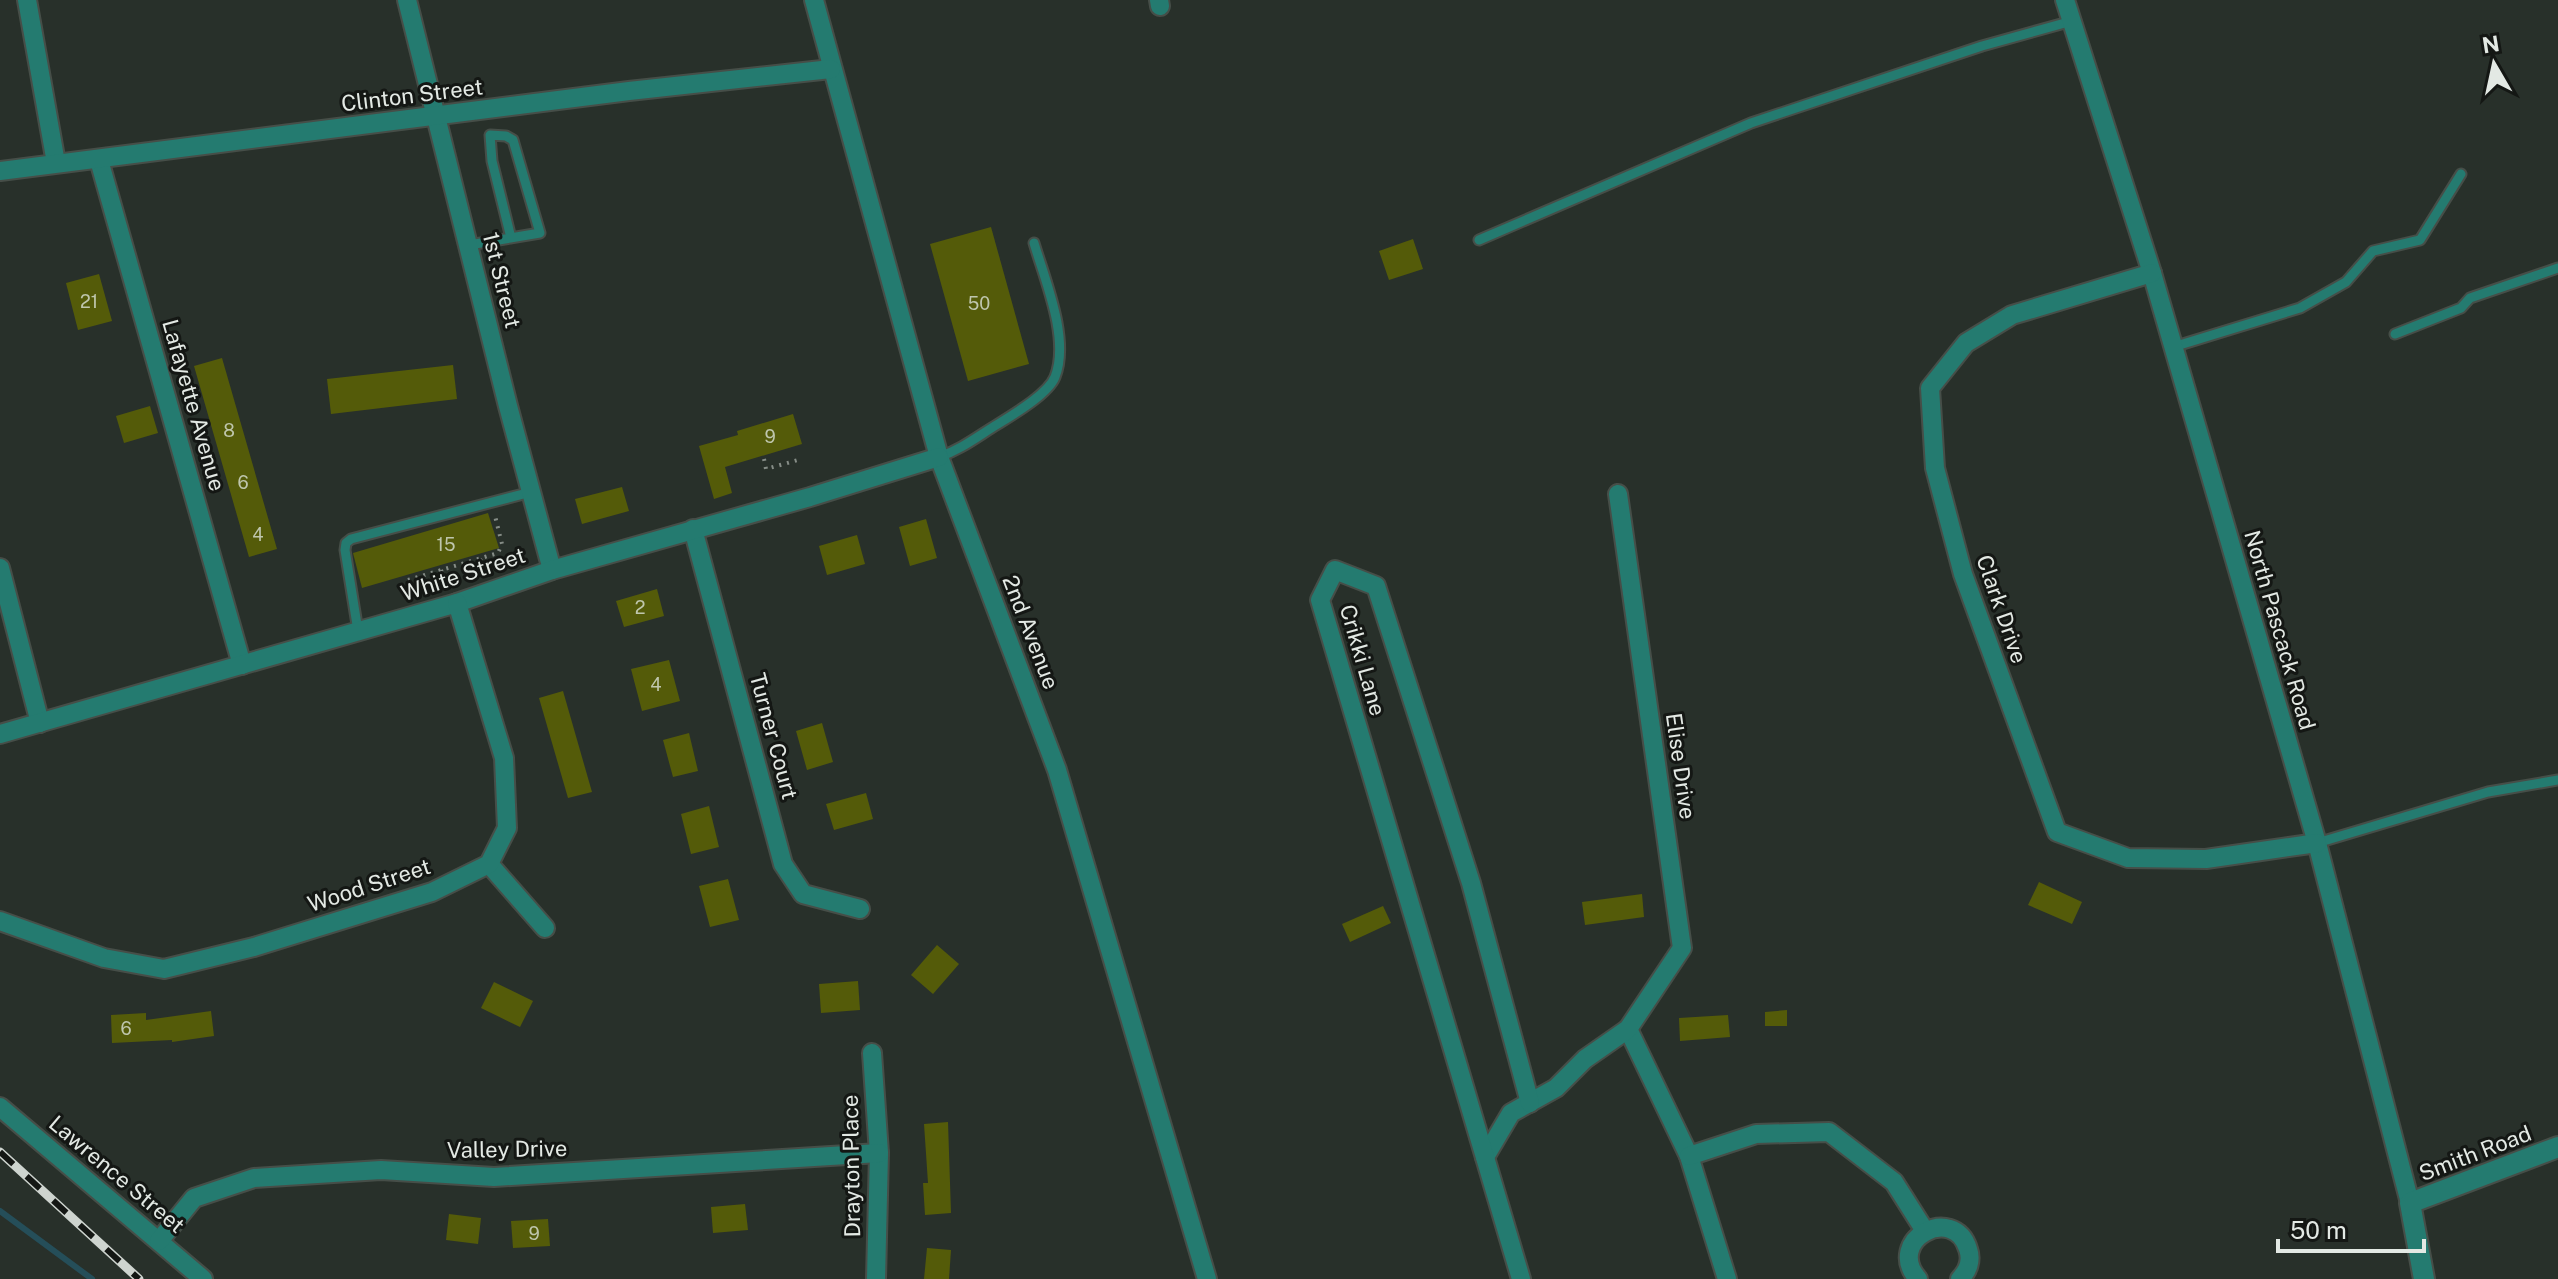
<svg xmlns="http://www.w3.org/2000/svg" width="2558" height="1279" font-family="'Public Sans',sans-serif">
<rect width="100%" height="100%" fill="#28302a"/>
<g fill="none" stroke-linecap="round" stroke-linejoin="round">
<!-- stream -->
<path stroke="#254e59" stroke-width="6" d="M0 1211 92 1279"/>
</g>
<!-- building -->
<g fill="#545b09">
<path d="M991 227 1029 364 968 381 930 244Z"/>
<path d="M1413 239 1423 269 1389 280 1379 251Z"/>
<path d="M99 274 112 321 78 330 66 283Z"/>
<path d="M222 358 277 549 249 557 194 366Z"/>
<path d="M453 365 457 399 331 414 327 379Z"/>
<path d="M150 406 158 433 124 443 116 416Z"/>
<path d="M793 414 802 444 725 467 732 493 714 499 699 446 738 435 737 431Z"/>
<path d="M622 487 629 511 582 524 575 499Z"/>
<path d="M488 513 499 548 362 588 353 553Z"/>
<path d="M926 519 937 558 910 566 899 527Z"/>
<path d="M857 535 865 564 827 575 819 546Z"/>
<path d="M657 589 664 616 624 627 616 601Z"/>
<path d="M669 660 680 701 642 711 631 669Z"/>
<path d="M563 691 592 792 568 798 539 698Z"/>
<path d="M822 723 833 762 807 770 796 731Z"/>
<path d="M689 733 698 771 673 777 663 740Z"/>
<path d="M866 793 873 819 834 830 826 804Z"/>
<path d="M709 806 719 847 691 854 681 814Z"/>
<path d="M728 879 739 920 710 927 699 886Z"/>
<path d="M2039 882 2082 902 2072 924 2028 905Z"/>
<path d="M1642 894 1644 917 1585 925 1582 902Z"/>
<path d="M1383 906 1391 923 1350 942 1342 924Z"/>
<path d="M937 945 959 964 933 994 911 975Z"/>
<path d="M858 981 860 1010 821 1013 819 984Z"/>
<path d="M494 982 533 1001 520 1027 481 1008Z"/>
<path d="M1787 1010V1026H1765V1012Z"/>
<path d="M211 1011 214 1036 172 1042V1040L112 1043 111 1015 146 1013V1020Z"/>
<path d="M1728 1015 1730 1037 1680 1041 1679 1018Z"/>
<path d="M948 1122 951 1213 925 1215 923 1183H928L924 1124Z"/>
<path d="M745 1204 748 1230 713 1233 711 1207Z"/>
<path d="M449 1214 481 1218 478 1244 446 1240Z"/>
<path d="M548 1219 550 1246 513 1248 511 1221Z"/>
<path d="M927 1248 951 1250 949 1279H924Z"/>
</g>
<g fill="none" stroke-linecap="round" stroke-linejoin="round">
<!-- service casing -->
<g stroke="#464e48" stroke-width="13">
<g id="service">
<path d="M1479 240 1751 123 1982 46 2072 21"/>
<path d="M469 245 540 233 513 140 506 136 490 135 492 161 511 238"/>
<path d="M2395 334 2461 308 2470 298 2558 268"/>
<path d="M2173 347 2300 308 2346 282 2373 251 2420 240 2461 174"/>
<path d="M939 457C962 449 978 436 998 424 1014 414 1048 394 1055 377 1070 339 1045 280 1034 243"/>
<path d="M358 631 345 550 346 543 351 539 531 492"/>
<path d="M2317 843 2488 792 2558 780"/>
</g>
</g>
<!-- minor casing -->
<g stroke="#464e48" stroke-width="22">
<g id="minor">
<path d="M27 0 56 163"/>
<path d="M407 0 508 406 552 570"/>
<path d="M814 0 939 457 1057 770 1207 1279"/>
<path d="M1159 0 1160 6"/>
<path d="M2065 0 2152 273 2317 843 2410 1203"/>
<path d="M99 160 242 665"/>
<path d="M0 171 629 91 831 69"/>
<path d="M2152 273 2012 315 1966 343 1930 388 1935 468 1963 574 2057 832 2128 858 2206 859 2317 843"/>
<path d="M693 529 783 864 803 894 860 909"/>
<path d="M0 568 40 723"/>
<path d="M0 734 457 603 552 570 810 497 939 457"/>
<path d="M489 864 545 928"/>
<path d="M0 921 104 958 164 969 254 947 432 892 489 864 507 828 504 758 457 603"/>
<path d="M1628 1029 1689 1156 1727 1279"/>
<path d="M872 1053 879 1153 876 1279"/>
<path d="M0 1107 203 1279"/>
<path d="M1689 1156 1756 1134 1829 1132 1894 1182 1925 1231"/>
<path d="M1485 1157 1511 1113 1556 1088 1585 1059 1628 1029 1682 948 1618 494"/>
<path d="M159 1241 194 1198 254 1178 381 1170 494 1177 879 1153"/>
<path d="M1521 1279 1320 600 1335 570 1376 586 1471 883 1530 1103"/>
<path d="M1918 1279C1884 1240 1954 1203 1968 1249 1972 1260 1968 1271 1960 1279"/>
</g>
</g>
<!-- tertiary casing -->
<g stroke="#464e48" stroke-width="24">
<path id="tertiary" d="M2424 1279 2410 1203 2558 1147"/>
</g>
<!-- path -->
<g stroke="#868d87" stroke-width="4" stroke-dasharray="2 6" stroke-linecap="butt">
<path d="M764 459 766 469 798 460"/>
<path d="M480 559 487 575"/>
<path d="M441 570 447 587"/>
<path d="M408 580 498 553 502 544 495 516"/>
</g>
<!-- service -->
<use href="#service" stroke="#247b70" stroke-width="9"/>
<!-- minor -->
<use href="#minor" stroke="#247b70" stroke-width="18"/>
<!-- tertiary -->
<use href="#tertiary" stroke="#247b70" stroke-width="20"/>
<!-- rail casing -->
<g stroke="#ced4cf" stroke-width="9">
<path id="rail" d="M0 1152 139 1279"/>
</g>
<!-- rail -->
<use href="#rail" stroke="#141714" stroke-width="6" stroke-dasharray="18" stroke-linecap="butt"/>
</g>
<g text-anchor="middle" stroke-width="6" stroke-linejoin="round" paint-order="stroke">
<!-- number labels -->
<g font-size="18" fill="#bfc6ad">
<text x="89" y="308">21</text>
<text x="979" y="310">50</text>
<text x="229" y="437">8</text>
<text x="770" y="443">9</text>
<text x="243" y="489">6</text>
<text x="258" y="541">4</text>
<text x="446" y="551">15</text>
<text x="640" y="614">2</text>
<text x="656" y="691">4</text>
<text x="126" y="1035">6</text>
<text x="534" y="1240">9</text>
</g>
<!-- street labels -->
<g font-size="22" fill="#e3e9e4" stroke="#141714">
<text transform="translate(412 95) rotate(-7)" y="8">Clinton Street</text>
<text transform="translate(502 280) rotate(76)" y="8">1st Street</text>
<text transform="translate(194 405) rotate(74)" y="8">Lafayette Avenue</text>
<text transform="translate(463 574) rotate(-18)" y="8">White Street</text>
<text transform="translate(2002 609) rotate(71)" y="8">Clark Drive</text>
<text transform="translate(2280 630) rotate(74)" y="8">North Pascack Road</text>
<text transform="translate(1031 632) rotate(69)" y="8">2nd Avenue</text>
<text transform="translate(1363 660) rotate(74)" y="8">Crikki Lane</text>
<text transform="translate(774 736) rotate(75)" y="8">Turner Court</text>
<text transform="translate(1681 766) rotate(82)" y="8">Elise Drive</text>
<text transform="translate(369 885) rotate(-18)" y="8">Wood Street</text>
<text transform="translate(507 1149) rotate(-1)" y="8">Valley Drive</text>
<text transform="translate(2475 1153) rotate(-21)" y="8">Smith Road</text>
<text transform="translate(851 1166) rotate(-91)" y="8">Drayton Place</text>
<text transform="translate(117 1174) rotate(40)" y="8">Lawrence Street</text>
</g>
</g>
<!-- north arrow -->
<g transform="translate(2494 64) rotate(351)" stroke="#141714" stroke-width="6" paint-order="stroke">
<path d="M0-6L14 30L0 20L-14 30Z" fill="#e3e9e4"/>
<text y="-12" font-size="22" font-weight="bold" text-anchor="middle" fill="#e3e9e4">N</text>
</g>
<!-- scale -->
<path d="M2278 1239v12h146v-12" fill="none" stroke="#e3e9e4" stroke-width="4"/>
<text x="2290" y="1239" font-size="24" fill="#e3e9e4" stroke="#141714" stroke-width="6" paint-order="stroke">50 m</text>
</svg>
